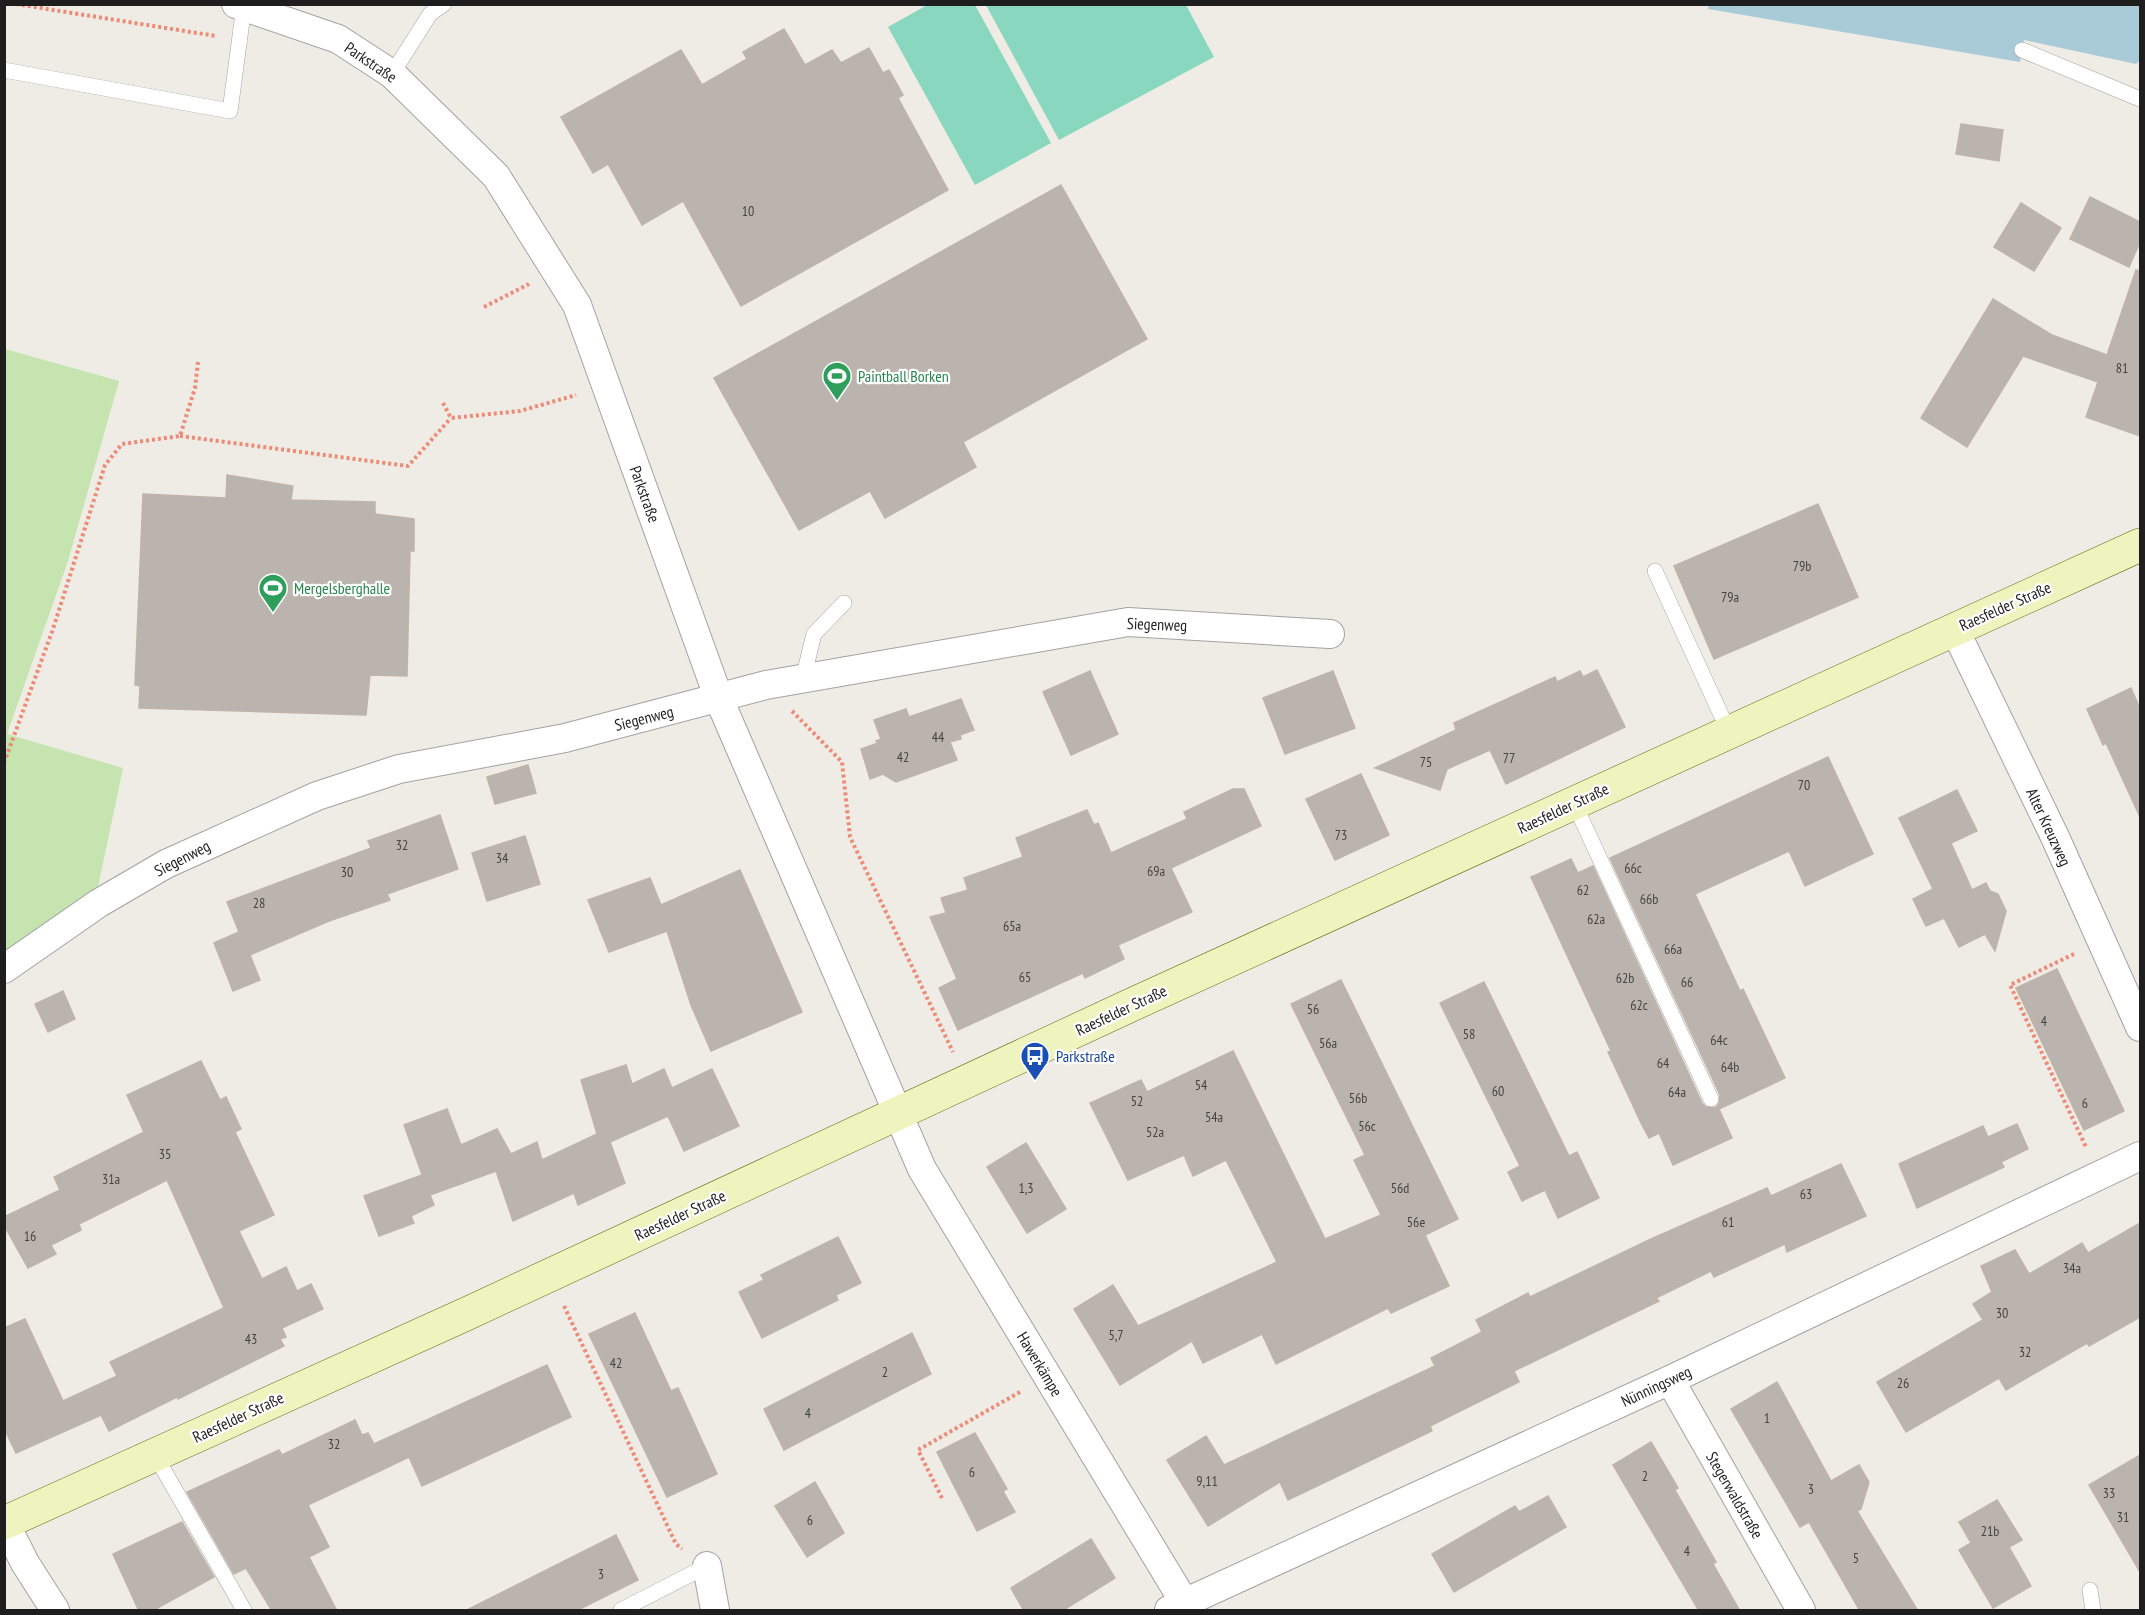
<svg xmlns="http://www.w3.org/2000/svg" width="2145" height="1615" font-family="'PT Sans Narrow',sans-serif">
<rect width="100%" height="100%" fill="#eeece5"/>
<!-- grass -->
<path fill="#c6e4af" d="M5 349 119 381 68 561 7 734 123 768 98 887 5 958Z"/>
<!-- pitch -->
<g fill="#89d7be">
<path d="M929 4 975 5 1051 143 975 185 888 27Z"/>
<path d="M986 5H1186L1214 57 1059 140Z"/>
</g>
<!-- water -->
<path fill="#a9cbd8" d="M1709 4 2140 5V61L2136 64 2024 40 2020 62 1708 9Z"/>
<!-- building -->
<g fill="#bbb4ae" stroke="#bfb4a9" stroke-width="1.5">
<path d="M784 29 805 65 832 50 841 63 869 48 883 73 889 70 903 95 898 98 948 190 741 306 683 201 642 225 608 164 593 173 561 117 681 50 702 85 747 59 743 52Z"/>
<path d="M1961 124 2003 130 1999 161 1956 154Z"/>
<path d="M1061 185 1147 339 963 442 976 467 885 518 870 491 799 530 714 378Z"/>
<path d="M2090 197 2140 222V242L2129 267 2070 239Z"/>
<path d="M2021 203 2061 228 2034 271 1994 247Z"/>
<path d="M2136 270 2140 271V436L2086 417 2098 382 2023 356 1967 447 1921 418 1993 299 2052 335 2107 355Z"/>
<path d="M227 475 293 486 291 500 375 502V514L414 519V551H410L407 676 370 675 366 715 139 708 140 686 135 685 143 494 226 498Z"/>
<path d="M1818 504 1858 597 1714 659 1674 566Z"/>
<path d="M1597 670 1625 727 1506 784 1490 750 1447 769 1440 790 1375 768 1456 730 1454 723 1555 677 1557 682 1580 671 1583 677Z"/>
<path d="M1090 671 1118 734 1071 755 1043 692Z"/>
<path d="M1333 671 1355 728 1285 754 1263 698Z"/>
<path d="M2131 688 2140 709V817L2106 743 2103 745 2087 709Z"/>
<path d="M961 699 974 730 960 735 961 739 950 742 957 760 896 782 883 774 870 779 861 749 878 743 876 741 881 739 874 720 906 709 909 717Z"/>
<path d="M1828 757 1873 854 1805 886 1789 851 1695 894 1740 991 1743 989 1785 1078 1719 1109 1732 1138 1673 1165 1659 1133 1649 1138 1641 1123 1608 1052 1611 1051 1531 877 1571 859 1578 873 1593 866 1702 1103 1706 1107 1715 1108 1719 1104 1720 1095 1610 858Z"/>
<path d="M528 765 536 793 495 804 487 777Z"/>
<path d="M1361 774 1389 835 1335 860 1306 799Z"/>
<path d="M1233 789H1244L1261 826 1171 868 1192 912 1118 945 1124 959 1085 978 1083 973 958 1030 939 988 957 979 930 917 946 913 941 898 968 890 964 878 1023 857 1016 838 1087 810 1094 825 1098 823 1111 853 1187 819 1184 812Z"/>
<path d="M1957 790 1977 831 1951 843 1972 890 1986 883 1990 891 1998 894 2006 911 1995 951 1985 934 1959 947 1944 918 1926 926 1913 899 1933 889 1899 818Z"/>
<path d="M440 815 458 869 387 894 390 900 329 921 250 955 260 980 233 991 214 943 239 932 227 902 371 848 368 841Z"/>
<path d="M525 836 540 884 487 901 472 853Z"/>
<path d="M740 870 802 1012 711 1051 691 1005 667 931 609 952 588 900 650 878 661 905Z"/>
<path d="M2057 969 2124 1111 2084 1130 2016 988Z"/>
<path d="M1341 980 1458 1219 1425 1235 1449 1286 1391 1313 1388 1308 1276 1364 1262 1334 1203 1363 1192 1341 1120 1385 1074 1309 1113 1285 1138 1326 1277 1262 1226 1160 1193 1176 1184 1155 1128 1180 1090 1103 1141 1080 1147 1092 1233 1051 1325 1239 1381 1215 1354 1160 1365 1155 1291 1004Z"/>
<path d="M1484 982 1569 1156 1577 1152 1599 1198 1558 1218 1545 1190 1522 1201 1508 1172 1520 1166 1440 1003Z"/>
<path d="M63 991 75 1019 48 1032 35 1004Z"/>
<path d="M201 1061 220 1100 226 1097 241 1129 235 1132 274 1215 239 1231 262 1279 286 1267 297 1291 311 1284 323 1309 282 1328 286 1337 280 1339 284 1346 178 1399 177 1397 109 1431 101 1415 16 1453 4 1428V1328L25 1319 63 1401 117 1376 110 1362 224 1308 167 1180 79 1224 81 1230 51 1245 56 1254 28 1268 4 1225V1217L60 1190 54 1177 144 1132 127 1095Z"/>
<path d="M626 1065 632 1084 664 1069 672 1088 712 1069 739 1126 684 1151 668 1116 610 1142 625 1183 578 1205 574 1193 513 1221 496 1171 430 1195 434 1205 411 1216 414 1223 379 1236 364 1196 422 1175 428 1191 404 1125 447 1109 461 1145 497 1129 511 1154 537 1142 542 1160 597 1134 581 1080Z"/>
<path d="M2017 1124 2028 1149 2001 1162 2004 1167 1917 1208 1899 1164 1983 1126 1988 1137Z"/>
<path d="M1026 1143 1066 1209 1027 1233 987 1167Z"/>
<path d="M1841 1164 1866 1216 1787 1252 1785 1244 1714 1277 1711 1271 1656 1298 1659 1301 1514 1371 1519 1382 1430 1426 1432 1431 1288 1500 1280 1482 1208 1526 1167 1460 1206 1436 1224 1465 1435 1366 1431 1358 1482 1332 1476 1320 1528 1293 1530 1297 1651 1239 1767 1188 1771 1196Z"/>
<path d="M2140 1223V1317L2089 1346 2087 1343 2006 1390 1999 1378 1906 1432 1877 1382 1983 1320 1973 1304 1992 1292 1981 1266 2015 1250 2029 1274 2082 1243 2088 1253Z"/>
<path d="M838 1237 861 1283 836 1295 838 1300 762 1338 739 1292 764 1280 761 1275Z"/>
<path d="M635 1313 671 1391 678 1388 717 1474 667 1497 589 1334Z"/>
<path d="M912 1333 931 1374 784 1450 764 1409Z"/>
<path d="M547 1365 571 1417 422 1486 409 1457 308 1505 329 1547 309 1557 337 1611H272L246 1568 234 1574 187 1492 279 1450 282 1455 355 1420 362 1435 368 1433 374 1444Z"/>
<path d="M1777 1382 1831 1481 1859 1465 1869 1482 1861 1509 1857 1511 1918 1611H1860L1809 1522 1800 1527 1731 1409Z"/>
<path d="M975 1433 1007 1489 1003 1491 1015 1512 977 1531 937 1452Z"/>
<path d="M1651 1442 1678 1488 1675 1490 1716 1562 1713 1564 1740 1611H1699L1613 1465Z"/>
<path d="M2140 1455V1572L2089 1485Z"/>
<path d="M815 1482 844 1533 807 1557 775 1506Z"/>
<path d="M1548 1496 1566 1527 1454 1592 1432 1554 1515 1506 1519 1512Z"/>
<path d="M1997 1500 2022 1540 2009 1547 2031 1586 1993 1608 1959 1550 1971 1543 1959 1522Z"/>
<path d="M182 1522 214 1577 152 1611H139L113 1554Z"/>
<path d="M616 1535 638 1580 576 1611H465Z"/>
<path d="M1091 1539 1115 1578 1062 1611H1024L1011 1588Z"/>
</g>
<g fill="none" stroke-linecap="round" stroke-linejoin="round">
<!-- lane casing -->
<g stroke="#a2a2a2" stroke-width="16">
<g id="lane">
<path d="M2022 50 2140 99"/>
<path d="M4 70 230 111 244 6"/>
<path d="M392 74 430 14 444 4"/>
<path d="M1655 571 1729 732"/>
<path d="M803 679 814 634 844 603"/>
<path d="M1574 803 1711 1099"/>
<path d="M155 1455 244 1610"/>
<path d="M2090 1590 2093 1610"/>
<path d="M621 1610 707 1566"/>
</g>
</g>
<!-- street casing -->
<g stroke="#a2a2a2" stroke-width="30">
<g id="street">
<path d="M236 4 338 39 392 74 496 176 577 305 719 699 922 1169 1189 1610"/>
<path d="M1954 628 2055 837 2140 1027"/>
<path d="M4 969 99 903 166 864 317 796 399 769 565 738 766 685 1128 622 1330 634"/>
<path d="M1670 1380 1801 1610"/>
<path d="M5 1523 25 1563 55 1610"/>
<path d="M707 1566 715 1610"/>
<path d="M1169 1610 1670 1380 2140 1156"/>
</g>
</g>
<!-- secondary casing -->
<g stroke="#5c6c0e" stroke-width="34">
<path id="secondary" d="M4 1523 464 1315 1129 1006 2140 545"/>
</g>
<!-- path -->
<g stroke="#ee8a76" stroke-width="4" stroke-dasharray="3 3" stroke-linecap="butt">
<path d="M16 4 216 36"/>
<path d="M484 307 529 284"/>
<path d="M443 403 451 418 520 411 576 395"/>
<path d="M180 436 408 466 451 418"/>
<path d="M792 711 842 762 850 837 953 1052"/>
<path d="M4 763 53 629 105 465 122 444 180 436 195 388 198 362"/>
<path d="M2074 954 2010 985 2086 1147"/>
<path d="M564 1306 676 1544 682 1549"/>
<path d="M942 1498 918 1450 1020 1392"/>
</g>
<!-- lane -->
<use href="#lane" stroke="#fff" stroke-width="15"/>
<!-- street -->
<use href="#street" stroke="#fff" stroke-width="28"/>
<!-- secondary -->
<use href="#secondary" stroke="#eef4bd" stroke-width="33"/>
</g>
<!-- icons -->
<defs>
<g id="stadium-pin" transform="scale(1.5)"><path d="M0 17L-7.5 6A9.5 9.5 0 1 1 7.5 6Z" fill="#2e9e5b" stroke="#fff"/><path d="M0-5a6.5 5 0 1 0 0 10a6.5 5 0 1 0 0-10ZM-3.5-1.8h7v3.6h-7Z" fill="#fff"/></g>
<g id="bus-pin" transform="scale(1.5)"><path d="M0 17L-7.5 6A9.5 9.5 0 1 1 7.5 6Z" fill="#1a4fb4" stroke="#fff"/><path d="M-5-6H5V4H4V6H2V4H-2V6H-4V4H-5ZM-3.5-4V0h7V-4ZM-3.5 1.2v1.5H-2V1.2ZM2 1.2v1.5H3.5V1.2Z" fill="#fff"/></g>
</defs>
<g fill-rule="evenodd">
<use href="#stadium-pin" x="837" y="376"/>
<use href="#stadium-pin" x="273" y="588"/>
<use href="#bus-pin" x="1035" y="1056"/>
</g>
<g text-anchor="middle" stroke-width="4.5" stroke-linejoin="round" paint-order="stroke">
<!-- number labels -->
<g font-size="14" fill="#454442">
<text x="748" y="216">10</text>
<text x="2122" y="373">81</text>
<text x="1802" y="571">79b</text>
<text x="1730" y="602">79a</text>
<text x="938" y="742">44</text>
<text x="903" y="762">42</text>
<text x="1509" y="763">77</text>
<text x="1426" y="767">75</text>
<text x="1804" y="790">70</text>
<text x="1341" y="840">73</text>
<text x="402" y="850">32</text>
<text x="502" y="863">34</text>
<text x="1633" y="873">66c</text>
<text x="1156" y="876">69a</text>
<text x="347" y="877">30</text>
<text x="1583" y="895">62</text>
<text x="1649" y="904">66b</text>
<text x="259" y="908">28</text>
<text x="1596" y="924">62a</text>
<text x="1012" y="931">65a</text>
<text x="1673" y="954">66a</text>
<text x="1025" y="982">65</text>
<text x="1625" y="983">62b</text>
<text x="1687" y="987">66</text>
<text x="1639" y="1010">62c</text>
<text x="1313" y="1014">56</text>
<text x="2044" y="1026">4</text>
<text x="1469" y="1039">58</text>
<text x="1719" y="1045">64c</text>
<text x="1328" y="1048">56a</text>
<text x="1663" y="1068">64</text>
<text x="1730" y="1072">64b</text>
<text x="1201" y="1090">54</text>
<text x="1498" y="1096">60</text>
<text x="1677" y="1097">64a</text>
<text x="1358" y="1103">56b</text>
<text x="1137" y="1106">52</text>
<text x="2085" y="1108">6</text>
<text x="1214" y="1122">54a</text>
<text x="1367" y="1131">56c</text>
<text x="1155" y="1137">52a</text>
<text x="165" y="1159">35</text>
<text x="111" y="1184">31a</text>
<text x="1026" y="1193">1,3</text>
<text x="1400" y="1193">56d</text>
<text x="1806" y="1199">63</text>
<text x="1416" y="1227">56e</text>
<text x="1728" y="1227">61</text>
<text x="30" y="1241">16</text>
<text x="2072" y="1273">34a</text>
<text x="2002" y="1318">30</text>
<text x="1116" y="1340">5,7</text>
<text x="251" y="1344">43</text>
<text x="2025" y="1357">32</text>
<text x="616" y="1368">42</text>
<text x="885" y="1377">2</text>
<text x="1903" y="1388">26</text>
<text x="808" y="1418">4</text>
<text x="1767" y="1423">1</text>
<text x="334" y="1449">32</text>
<text x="972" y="1477">6</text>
<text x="1645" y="1481">2</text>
<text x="1207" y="1486">9,11</text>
<text x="1811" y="1494">3</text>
<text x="2109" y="1498">33</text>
<text x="2123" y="1522">31</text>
<text x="810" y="1525">6</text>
<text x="1990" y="1536">21b</text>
<text x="1687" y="1556">4</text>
<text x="1856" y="1563">5</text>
<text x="601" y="1579">3</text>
</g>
<!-- street labels -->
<g font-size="16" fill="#1e1e1e" stroke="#fff">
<text transform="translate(371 62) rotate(34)" y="6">Parkstraße</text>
<text transform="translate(645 494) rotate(70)" y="6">Parkstraße</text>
<text transform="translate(2005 606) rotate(-24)" y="6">Raesfelder Straße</text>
<text transform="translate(1157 624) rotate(2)" y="6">Siegenweg</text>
<text transform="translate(644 718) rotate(-14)" y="6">Siegenweg</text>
<text transform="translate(1563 808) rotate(-25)" y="6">Raesfelder Straße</text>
<text transform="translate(2049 827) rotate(65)" y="6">Alter Kreuzweg</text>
<text transform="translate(182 858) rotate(-27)" y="6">Siegenweg</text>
<text transform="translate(1121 1010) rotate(-25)" y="6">Raesfelder Straße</text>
<text transform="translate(680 1215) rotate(-25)" y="6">Raesfelder Straße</text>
<text transform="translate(1040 1364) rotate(59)" y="6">Hawerkämpe</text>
<text transform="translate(1656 1386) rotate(-25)" y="6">Nünningsweg</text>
<text transform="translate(238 1417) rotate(-25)" y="6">Raesfelder Straße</text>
<text transform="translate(1735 1495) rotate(60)" y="6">Stegerwaldstraße</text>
</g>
<!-- leisure labels -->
<g font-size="16" fill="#27864d" stroke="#fff" text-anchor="start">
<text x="858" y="382">Paintball Borken</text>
<text x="294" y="594">Mergelsberghalle</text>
</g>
<!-- transit labels -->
<g font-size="16" fill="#164399" stroke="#fff" text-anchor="start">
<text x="1056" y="1062">Parkstraße</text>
</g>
</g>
<!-- border -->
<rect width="2145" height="1615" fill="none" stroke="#1e1e1e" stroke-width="12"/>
</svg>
